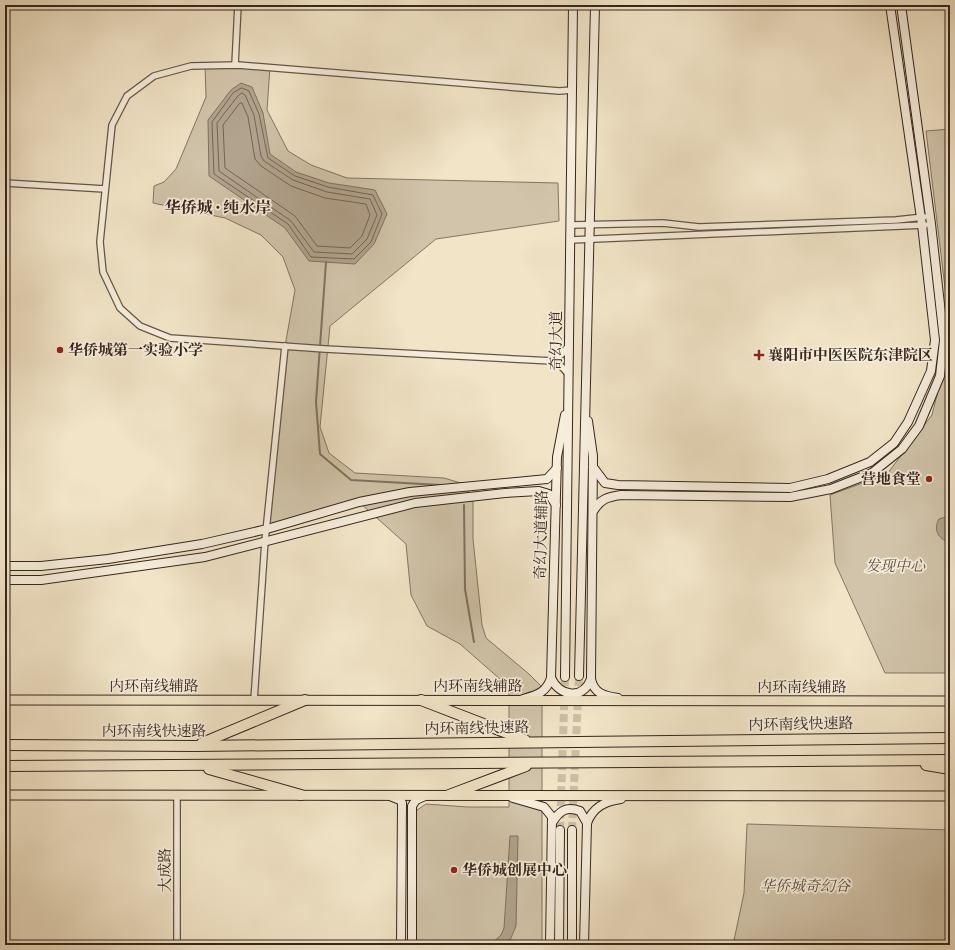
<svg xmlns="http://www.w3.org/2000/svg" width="955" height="950" font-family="'IM FELL DW Pica','Noto Serif SC',serif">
<rect width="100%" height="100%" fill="#f1e4c7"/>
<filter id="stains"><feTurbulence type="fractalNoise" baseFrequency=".005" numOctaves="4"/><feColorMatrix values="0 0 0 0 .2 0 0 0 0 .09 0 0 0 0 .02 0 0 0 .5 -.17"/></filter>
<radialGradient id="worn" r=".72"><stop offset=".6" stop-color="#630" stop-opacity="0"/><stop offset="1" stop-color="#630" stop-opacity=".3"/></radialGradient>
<!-- green -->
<g fill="#d1c4aa" stroke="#847563">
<path d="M205 65 270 67 267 110 288 151 311 165 347 178 558 183 559 221 436 239 330 326 320 427 329 453 355 473 444 478 464 484 473 499V539L482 625 486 638 529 674 542 687V945H415V816L417 810 426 804 468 807H509V687L460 644 427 626 411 595 406 544 359 502 267 529 285 346 295 290 283 257 261 235 225 218 153 203 154 186 164 182 176 169 206 97Z"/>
<path d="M950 129V329L926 131Z"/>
<path d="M950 343V673H885L835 563 830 495 887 474 932 415Z"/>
<path d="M747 824 950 830V945H733L744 893Z"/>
</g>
<!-- water -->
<g fill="#b1a38d" stroke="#807160">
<path d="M241 83 252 87 263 113 270 154 296 172 329 183 375 190 387 214 374 244 355 264 309 261 285 228 209 176 208 120 231 90Z"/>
<path d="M950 511V542H949C938 539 933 529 939 519L946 517Z"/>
<path d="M510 836H518L516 926 508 945H490L501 935 504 928Z"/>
</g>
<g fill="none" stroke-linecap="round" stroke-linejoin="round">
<!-- shore -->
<g stroke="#746454" stroke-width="1">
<path d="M242 88 249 91 259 114 268 158 295 176 328 187 373 195 382 214 371 242 354 259 311 257 288 224 214 174 212 122 233 93Z"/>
<path d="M242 93 245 95 254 115 261 156 264 161 293 180 327 192 370 199 377 215 367 239 352 254 314 252 291 221 219 171 217 123 237 97Z"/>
<path d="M242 103 248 117 255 159 261 166 291 186 325 198 366 204 370 215 362 236 350 248 317 246 295 216 225 168 223 125 239 104Z"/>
</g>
<!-- stream -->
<g stroke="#807160" stroke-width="2">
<path d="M326 262 316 402 320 454 351 480 440 485"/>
<path d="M464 505 465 589 474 642"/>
</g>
<!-- secondary-tunnel -->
<g stroke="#ccbea5" stroke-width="8" stroke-dasharray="8 4" stroke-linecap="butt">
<path d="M560 830 565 677"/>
<path d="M572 830 579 676"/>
</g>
<!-- street casing -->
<g stroke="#655647" stroke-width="8">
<g id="street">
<path d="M235 65 238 5"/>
<path d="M5 183 105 189"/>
<path d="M572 225 663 223 699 227 896 220 924 217"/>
<path d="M571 240 925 225"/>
<path d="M553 361 562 354 569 345"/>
<path d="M569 375 562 367 553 361 325 349 170 338 140 326 120 308 103 272 100 242 112 125 127 96 154 76 191 66 238 65 559 91 573 90"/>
<path d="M254 700 265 541 285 346"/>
<path d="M177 795V945"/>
</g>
</g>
<!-- secondary casing -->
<g stroke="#36261c" stroke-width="10">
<g id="secondary">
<path d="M588 421 593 456 591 679C594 694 605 696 618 698"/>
<path d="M593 467 605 483 618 485 790 488 828 479 870 462 894 443 908 422 931 371 935 340 922 225 890 5"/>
<path d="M594 510C601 499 607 497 621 495L790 497 831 489 872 473 902 449 919 426 940 376 944 340 931 224 901 5"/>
<path d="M5 566H41L108 559 202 544 267 529 359 502 410 492 547 479 557 468"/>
<path d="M5 580H41L205 557 415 503 505 493 539 491 549 494 556 505"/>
<path d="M579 676 595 5"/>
<path d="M565 677 573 5"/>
<path d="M551 678C560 697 583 700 591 679"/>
<path d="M523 699C537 695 546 693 551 678L557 457 565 415"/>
<path d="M390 796 400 800 402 803 401 945"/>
<path d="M513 798 544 807 552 817 550 945"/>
<path d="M552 823C559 811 566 806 580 811L587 823"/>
<path d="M572 830V945"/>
<path d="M412 945V806L416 800 425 796"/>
<path d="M559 945 560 830"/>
<path d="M584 945 587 823C593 807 605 801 621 799"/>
</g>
</g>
<!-- primary casing -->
<g stroke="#36261c" stroke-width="11">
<g id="primary">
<path d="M5 700 950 701"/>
<path d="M5 795 950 796"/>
</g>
</g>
<!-- highway casing -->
<g stroke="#36261c" stroke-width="12">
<g id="highway">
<path d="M421 700 525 740"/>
<path d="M202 743 305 700"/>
<path d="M5 745 196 746 950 738"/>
<path d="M926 765 950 769"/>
<path d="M5 766 950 760"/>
<path d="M209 769 301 795"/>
<path d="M449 795 526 766"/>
</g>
</g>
<!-- street -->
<use href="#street" stroke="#f6eddb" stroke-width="5.5"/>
<!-- secondary -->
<use href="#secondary" stroke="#f6eddb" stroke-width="8"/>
<!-- primary -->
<use href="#primary" stroke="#f1e4c7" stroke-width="9"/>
<!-- highway -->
<use href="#highway" stroke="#f1e4c7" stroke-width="10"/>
</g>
<!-- markers -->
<g fill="#8f2418" stroke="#f6eddb" stroke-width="1.5">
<circle cx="60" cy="350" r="4"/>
<path d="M757 349h4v4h4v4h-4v4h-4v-4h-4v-4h4z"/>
<circle cx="929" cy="479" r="4"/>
<circle cx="454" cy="870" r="4"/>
</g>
<g text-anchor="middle" stroke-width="3.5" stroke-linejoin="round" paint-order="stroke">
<!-- street labels -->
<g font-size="15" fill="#36261c" stroke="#f6eddb">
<text transform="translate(556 341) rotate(-90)" y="5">奇幻大道</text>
<text transform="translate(541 535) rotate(-89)" y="5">奇幻大道辅路</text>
<text x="154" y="691">内环南线辅路</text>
<text x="478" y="691">内环南线辅路</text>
<text x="802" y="692">内环南线辅路</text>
<text transform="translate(801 724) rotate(-1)" y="5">内环南线快速路</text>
<text transform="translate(477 728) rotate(-1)" y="5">内环南线快速路</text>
<text x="154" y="736">内环南线快速路</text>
<text transform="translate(165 870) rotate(-90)" y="5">大成路</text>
</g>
<!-- poi labels -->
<g font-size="15" font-weight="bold" fill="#36261c" stroke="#f6eddb" text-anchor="start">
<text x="68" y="355">华侨城第一实验小学</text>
<text x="768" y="360">襄阳市中医医院东津院区</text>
<text x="921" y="484" text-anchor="end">营地食堂</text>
<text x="462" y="875">华侨城创展中心</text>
</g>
<!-- park labels -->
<g font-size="15" font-style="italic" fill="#5d4e40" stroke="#f6eddb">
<text x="895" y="571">发现中心</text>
<text x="805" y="891">华侨城奇幻谷</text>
</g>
<!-- neighbourhood labels -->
<g font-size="16" font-weight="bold" fill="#36261c" stroke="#f6eddb">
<text x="218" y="213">华侨城 · 纯水岸</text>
</g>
</g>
<!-- margin -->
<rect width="955" height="950" fill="none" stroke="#f1e4c7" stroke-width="20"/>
<rect x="6" y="6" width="943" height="938" fill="none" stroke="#36261c" stroke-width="2"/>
<rect x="10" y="10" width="935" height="930" fill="none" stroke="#36261c"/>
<rect width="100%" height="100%" filter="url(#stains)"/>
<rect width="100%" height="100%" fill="url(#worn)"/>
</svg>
